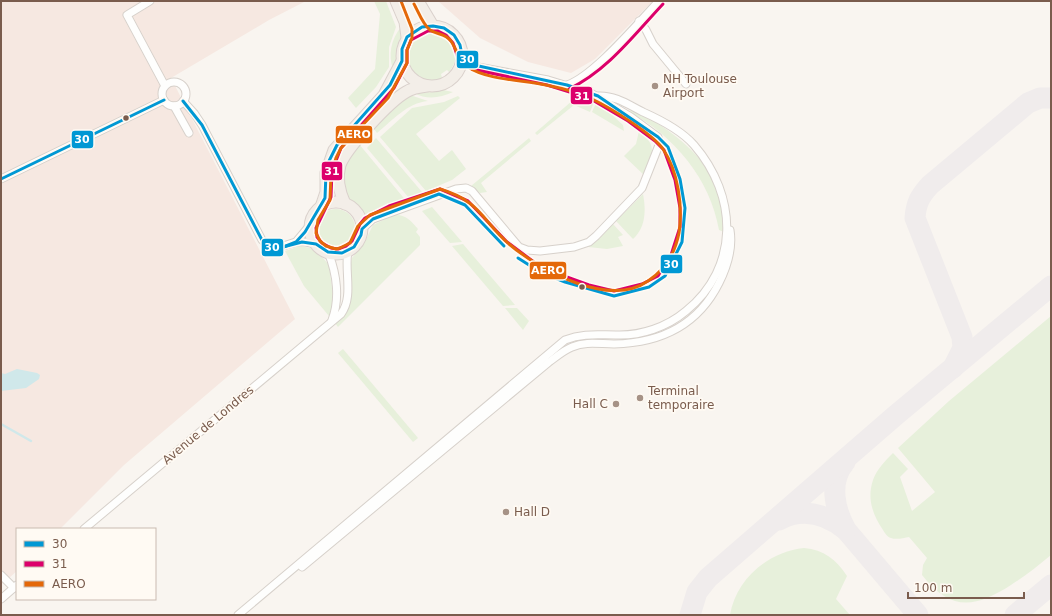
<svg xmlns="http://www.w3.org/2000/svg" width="1052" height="616" font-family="'DejaVu Sans',sans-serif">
<rect width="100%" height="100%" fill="#f9f5f0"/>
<!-- commercial -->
<g fill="#f6e8e1">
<path d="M1 1H306L269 20 171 78 295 319 124 465 60 529H17V571L1 585Z"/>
<path d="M438 1H653L595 59 571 73 528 62 480 38Z"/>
</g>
<!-- green -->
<g fill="#e7f0db">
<path d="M374 1H386L396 27 389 47V67L376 87 356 108 348 98 375 69 380 14Z"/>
<path d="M401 27 402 34 397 46 396 62 393 69C388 55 391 39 401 27Z"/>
<path d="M427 32C450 32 465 52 449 72L447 70 441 74 442 78C411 90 391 47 427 32Z"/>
<path d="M443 90 453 92C440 98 427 100 414 93L435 92Z"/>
<path d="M580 94 594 102 590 112 574 105 537 135 535 133Z"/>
<path d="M410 95 428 101C407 103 393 120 377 133L374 129 392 109Z"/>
<path d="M458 96 460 98 416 134 439 161 452 150 466 169 452 180 426 191 380 137 412 108 444 102Z"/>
<path d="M597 101 623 125 624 131 592 112Z"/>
<path d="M631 108C670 129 710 156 721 201 723 211 723 222 724 232L719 230C710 179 675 137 630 112Z"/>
<path d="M639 131C659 147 652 154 644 175L624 156 636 144Z"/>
<path d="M376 138 422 192 409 198 367 148Z"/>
<path d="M529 138 531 141 481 183 487 192 480 193 471 186Z"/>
<path d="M359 144 407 202 367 218C361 206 351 203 346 195 335 176 349 159 359 144Z"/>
<path d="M643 194C646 210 646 227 633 239L616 221Z"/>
<path d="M432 207 462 242 450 243 422 211Z"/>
<circle cx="336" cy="228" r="19"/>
<path d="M394 215C406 214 411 221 418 229L416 232 420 237V245L338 327 335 323 350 303 352 291 350 267 352 258 363 245 373 225Z"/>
<path d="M613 224 623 235 618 237 623 246 607 249 588 247 597 241Z"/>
<path d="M463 244 510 299 515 305 503 306 452 246Z"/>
<path d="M300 246 310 248 323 258 329 265 334 303 332 312 329 316 304 286 285 251Z"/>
<path d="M505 308H517L529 321 523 330Z"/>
<path d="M1051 316V555C1038 566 1025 576 1011 585 975 608 951 612 922 575L923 565 927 558 909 537C904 538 896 540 891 538 887 537 885 533 883 530 872 514 867 498 873 480 877 469 885 461 893 453L908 469 900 477 912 511 935 492 898 448 949 401Z"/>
<path d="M343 349 418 438 413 442 338 353Z"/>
<path d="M804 548C824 550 836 559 847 576L836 599 850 615H730C736 579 768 552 804 548Z"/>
</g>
<!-- water -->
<path fill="#d0e8ea" d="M17 369 37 373 40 375 39 379 26 388 1 391V373L5 374Z"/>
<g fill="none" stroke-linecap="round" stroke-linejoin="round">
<!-- stream -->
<path stroke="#d0e8ea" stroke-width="2.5" d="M1 424 31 441"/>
<!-- taxiway -->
<g stroke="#f0ecec" stroke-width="21">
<path d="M953 368 963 348 962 337 915 218C916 203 920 196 930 185L1028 103 1040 98H1051"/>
<path d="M845 462C828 482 835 510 846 530L918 615"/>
<path d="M779 520C803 507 826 514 846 530"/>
<path d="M690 615 697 592 708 578 896 415 1051 286"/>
<path d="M1015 615 1051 585"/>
</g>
<!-- minor casing -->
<g stroke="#d7d1cb" stroke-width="9">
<g id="minor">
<path d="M150 1 127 15 165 86"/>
<path d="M639 21 646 30 653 44 686 84"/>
<circle cx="174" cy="94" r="12"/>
<path d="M567 85C594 76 638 23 659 1"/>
<path d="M183 101 194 113 202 125 262 240C274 253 283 245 297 242 303 241 310 243 316 244"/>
<path d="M174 106 189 133"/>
<path d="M1 179 164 100"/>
<path d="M362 229 373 219 456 189 466 188 472 191 519 247 527 250 540 251 574 247 589 242 596 236 642 188 659 145 658 137 631 117 591 93 548 80 478 67 462 55"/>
<path d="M296 242 311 224"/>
<path d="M328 252C337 274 340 299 332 320"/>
<path d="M84 529 341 314C354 297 344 270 348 251"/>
<path d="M302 567 549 362C556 357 564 350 572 347 586 341 599 344 614 344 660 343 698 325 719 283 727 267 733 248 730 230"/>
<path d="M1 575 14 588"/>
<path d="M1 599 17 585"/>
<path d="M238 615 565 340C583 333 597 335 616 335 641 336 667 327 686 311 740 267 738 196 694 145 681 130 661 120 643 112 629 105 615 95 598 96"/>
</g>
</g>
<!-- primary casing -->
<g stroke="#dad1cc" stroke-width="13">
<g id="primary">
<path d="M396 1 405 22 407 37"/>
<path d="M418 1 433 26"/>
<circle cx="432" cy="56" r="30"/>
<circle cx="336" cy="228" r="26"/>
<path d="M345 204C339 191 336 179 340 165 346 148 390 101 406 92 412 88 419 87 427 86"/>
<path d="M321 207 326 192V173L334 150 384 95 402 61"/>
</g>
</g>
<!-- minor -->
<use href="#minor" stroke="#fefefd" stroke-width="7"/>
<!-- primary -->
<use href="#primary" stroke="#f3eee8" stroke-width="11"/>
<!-- bus-1 casing -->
<g stroke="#fffaf3" stroke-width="6">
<g id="bus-1">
<path d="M183 101 202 125 262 240 270 247 281 248 296 242 305 232 325 198 326 173 329 161 337 145 390 85 402 61V49L407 37 422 27 433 26 444 28 454 35 460 45 462 55 474 65 567 85 598 96 658 137 668 147 680 179 685 208 682 242 665 276 649 287 614 296 565 282 540 272 518 258"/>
<path d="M1 179 164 100"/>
<path d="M279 248 302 242 316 244 328 252 342 253 354 247 361 235 362 229 373 219 439 194 465 205 504 246"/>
</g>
</g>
<!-- bus-2 casing -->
<g stroke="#fffaf3" stroke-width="6">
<g id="bus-2">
<path d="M428 31H438L446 35 453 43 458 58 472 69 547 85 589 98 628 121 655 141 664 150 675 180 680 208V227L671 255 658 276 642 284 614 291 589 285 542 268 507 242 468 201 440 189 389 206 365 218 360 224 352 241 346 246 338 249 331 248 322 243 317 237 316 228 331 197 332 171 341 148 394 88 407 63V50L411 40Z"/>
<path d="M569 89C607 71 634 35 663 4"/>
</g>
</g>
<!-- bus-3 casing -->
<g stroke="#fffaf3" stroke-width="6">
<path id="bus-3" d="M401 1 412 29V38L407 50V63L388 98 341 148 336 158 331 174 330 200 318 220 316 233 320 241 326 246 336 249 340 248 350 243 358 226 370 215 440 189C480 201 481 219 509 244 541 271 609 308 648 281 665 270 675 253 679 233 683 206 678 171 663 149 653 134 609 107 592 99 578 92 561 88 546 85 523 80 487 80 468 67 459 61 457 50 451 41 445 33 437 35 430 30 423 25 418 11 414 4"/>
</g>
<!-- bus-1 -->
<use href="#bus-1" stroke="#0098d4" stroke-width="3"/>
<!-- bus-2 -->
<use href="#bus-2" stroke="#dc006b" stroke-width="3"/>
<!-- bus-3 -->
<use href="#bus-3" stroke="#e46809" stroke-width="3"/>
</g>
<!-- markers -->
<g fill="#a69286" stroke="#fffaf3" stroke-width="1.5">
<circle cx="655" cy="86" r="4"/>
<circle cx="640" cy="398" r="4"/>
<circle cx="616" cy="404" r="4"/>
<circle cx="506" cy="512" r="4"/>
</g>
<g fill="#7a5c4d" stroke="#fffaf3" stroke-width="1.5">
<circle cx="126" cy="118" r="3.5"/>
<circle cx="582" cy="287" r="3.5"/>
</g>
<g text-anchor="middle" stroke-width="3.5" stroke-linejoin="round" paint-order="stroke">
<!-- poi labels -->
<g font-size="12" fill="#7a5c4d" stroke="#fffaf3" text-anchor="start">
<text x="663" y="83">NH Toulouse<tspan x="663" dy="14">Airport</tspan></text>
<text x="648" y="395">Terminal<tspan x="648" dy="14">temporaire</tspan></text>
<text x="608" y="408" text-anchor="end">Hall C</text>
<text x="514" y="516">Hall D</text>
</g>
<!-- street labels -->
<g font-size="12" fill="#7a5c4d" stroke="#fffaf3">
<text transform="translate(208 425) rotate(-40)" y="4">Avenue de Londres</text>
</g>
</g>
<g stroke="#fffaf3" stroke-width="1.5">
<rect x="456" y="50" width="23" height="19" rx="4" fill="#0098d4"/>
<rect x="570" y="86" width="23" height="19" rx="4" fill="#dc006b"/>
<rect x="335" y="125" width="38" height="19" rx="4" fill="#e46809"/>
<rect x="71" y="130" width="23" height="19" rx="4" fill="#0098d4"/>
<rect x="321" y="161" width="22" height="20" rx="4" fill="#dc006b"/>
<rect x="261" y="238" width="23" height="19" rx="4" fill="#0098d4"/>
<rect x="660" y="254" width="23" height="20" rx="4" fill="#0098d4"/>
<rect x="529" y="261" width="38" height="19" rx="4" fill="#e46809"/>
</g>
<g font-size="11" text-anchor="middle" font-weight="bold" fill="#fff">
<text x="467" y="63">30</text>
<text x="582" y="100">31</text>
<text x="354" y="138">AERO</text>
<text x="82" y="143">30</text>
<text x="332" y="175">31</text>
<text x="272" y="251">30</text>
<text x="671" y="268">30</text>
<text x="548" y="274">AERO</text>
</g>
<!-- border -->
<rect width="1052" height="616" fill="none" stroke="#7a5c4d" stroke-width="4"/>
<!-- legend -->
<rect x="16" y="528" width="140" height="72" fill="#fffaf3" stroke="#cabbb1"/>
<rect x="24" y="541" width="20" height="6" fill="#0098d4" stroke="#cabbb1"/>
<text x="52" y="548" font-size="12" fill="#7a5c4d">30</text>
<rect x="24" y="561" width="20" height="6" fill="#dc006b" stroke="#cabbb1"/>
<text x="52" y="568" font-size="12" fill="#7a5c4d">31</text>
<rect x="24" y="581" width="20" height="6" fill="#e46809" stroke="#cabbb1"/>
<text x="52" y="588" font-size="12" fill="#7a5c4d">AERO</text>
<!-- scale -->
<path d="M908 592v6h116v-6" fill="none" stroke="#7a5c4d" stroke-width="2"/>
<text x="914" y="592" font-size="12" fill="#7a5c4d" stroke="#fffaf3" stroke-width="3" paint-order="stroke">100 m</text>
</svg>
